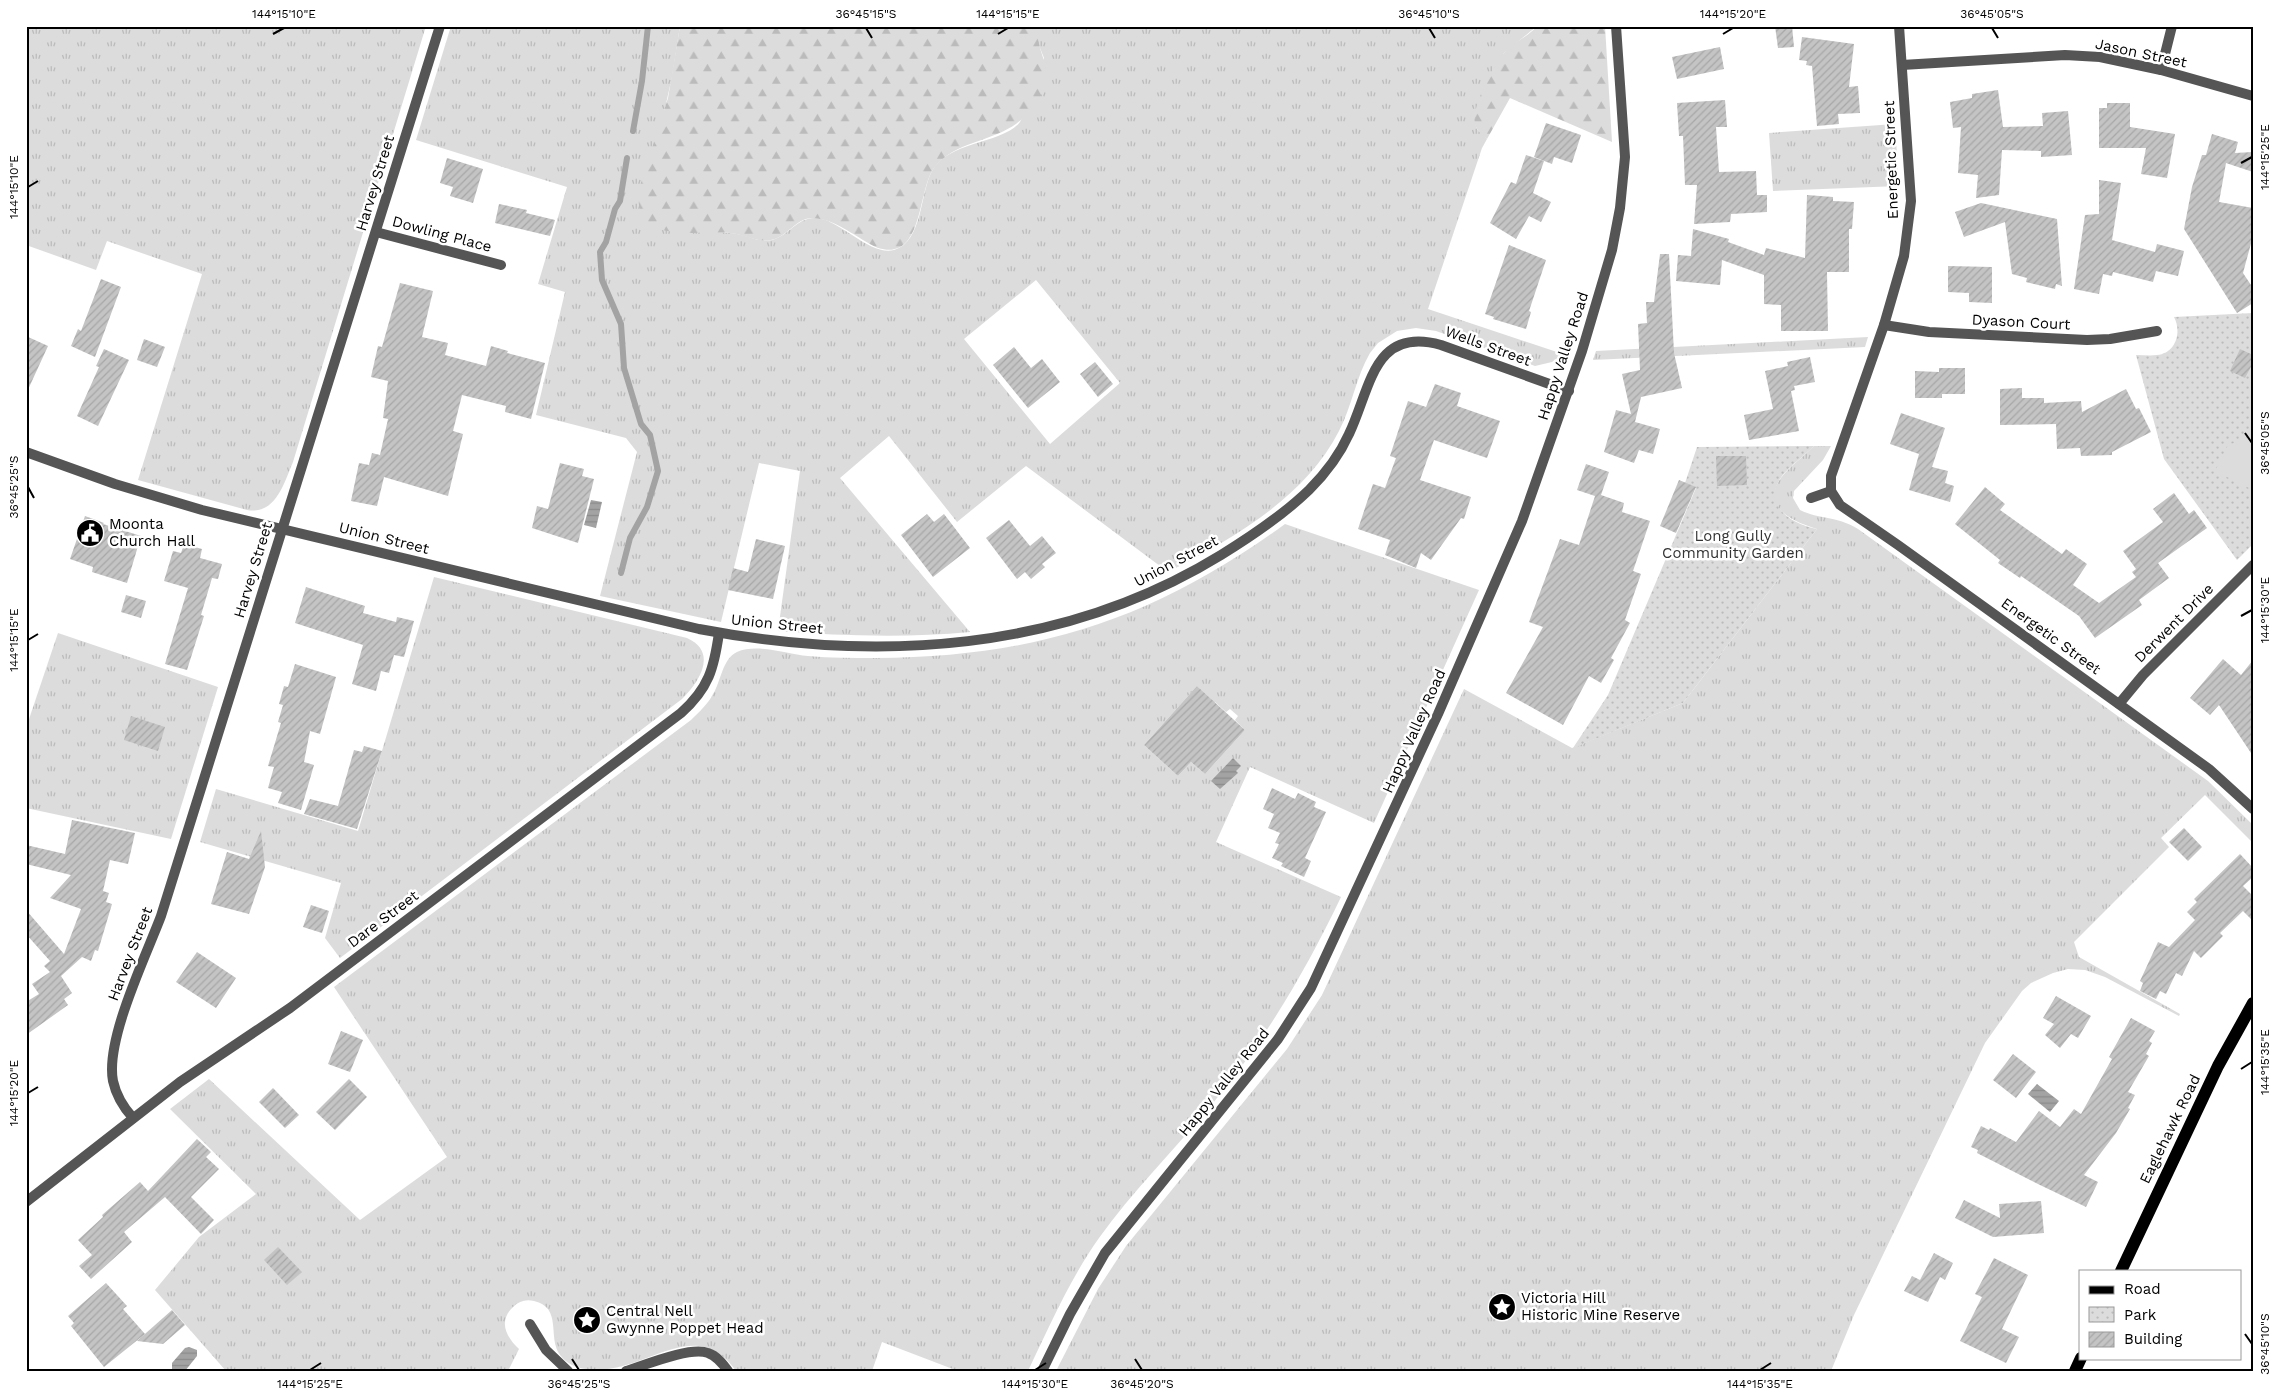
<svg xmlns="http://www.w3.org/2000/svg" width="2279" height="1397" font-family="'Work Sans',sans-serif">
<defs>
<pattern id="grass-tufts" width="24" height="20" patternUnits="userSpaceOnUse" patternTransform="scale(1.25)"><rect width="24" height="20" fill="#dcdcdc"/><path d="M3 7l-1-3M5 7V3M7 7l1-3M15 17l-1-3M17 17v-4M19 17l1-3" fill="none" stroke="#bbb"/></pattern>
<pattern id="forest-firs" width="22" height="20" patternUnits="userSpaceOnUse" patternTransform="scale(1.25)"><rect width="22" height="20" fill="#dcdcdc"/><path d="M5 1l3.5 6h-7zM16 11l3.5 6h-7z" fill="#bbb"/></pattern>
<pattern id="park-dots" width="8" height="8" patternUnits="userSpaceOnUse" patternTransform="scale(1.25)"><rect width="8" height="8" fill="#dcdcdc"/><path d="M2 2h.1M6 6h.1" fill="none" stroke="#bbb" stroke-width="1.8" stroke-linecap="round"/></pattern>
<pattern id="water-rules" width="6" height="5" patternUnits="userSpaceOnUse" patternTransform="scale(1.25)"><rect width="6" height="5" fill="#a3a3a3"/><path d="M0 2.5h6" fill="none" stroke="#8b8b8b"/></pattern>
<pattern id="building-hatch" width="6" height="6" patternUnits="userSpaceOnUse" patternTransform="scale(1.25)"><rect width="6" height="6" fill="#c4c4c4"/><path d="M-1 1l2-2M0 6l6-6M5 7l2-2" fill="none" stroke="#a7a7a7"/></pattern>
</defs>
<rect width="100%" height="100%" fill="#fff"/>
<!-- grass -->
<g fill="url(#grass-tufts)" fill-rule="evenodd">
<path d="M26 26H426L293 462C284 483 276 515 247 510L138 480 202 274 107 241 96 270 26 245Z"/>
<path d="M451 26H680L672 77 663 117 667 231C688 232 710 231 731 233 745 234 758 243 772 240 791 235 799 213 822 219 843 224 872 256 894 250 923 242 920 192 932 171 948 141 1003 144 1020 122 1023 117 1024 109 1026 104 1032 89 1038 73 1044 58L1036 38 1039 26H1537L1504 53 1491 75 1475 114V122L1477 129 1487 139 1482 148 1428 309 1563 354 1552 362 1535 366 1436 331 1416 328 1397 331 1378 343 1370 353C1356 377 1352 406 1339 431 1305 498 1232 539 1168 572L1026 466 957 522 889 436 840 478 970 632C907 638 842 636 778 631L800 471 759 463 721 622 600 596 637 452 626 438 536 415 565 292 538 284 567 187 416 140ZM1036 280 1120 383 1050 444 964 339Z"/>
<path d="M1895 124 1899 186 1773 191 1769 133Z"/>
<path d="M1868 337 1865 347 1593 360 1596 351Z"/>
<path d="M1814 446H1831L1823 460 1794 491 1793 498 1800 510C1820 520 1835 515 1858 529L2208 781 2253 825V843L2205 795 2161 838 2169 847 2074 942 2079 957 2180 1014 2179 1016 2105 977 2085 970 2068 969 2053 973 2031 983 2022 991 1985 1043 1854 1315 1831 1371H1056L1098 1289 1126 1246 1287 1049 1322 995 1464 689 1572 748 1683 703 1817 529C1791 521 1756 505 1785 473 1794 463 1805 455 1814 446Z"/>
<path d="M1285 524 1479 590 1374 823 1250 767 1216 842 1341 897C1304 974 1264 1042 1209 1108 1173 1151 1132 1192 1099 1238 1070 1279 1050 1325 1028 1371H958L882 1342 872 1371H736C694 1311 643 1378 586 1369 576 1368 566 1363 560 1355 547 1337 563 1308 534 1301 526 1299 519 1301 513 1307 498 1321 506 1337 519 1349L508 1371H226L155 1290 199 1237 256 1194 170 1109 209 1079 360 1220 447 1157 334 987 691 720C699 712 708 704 713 694 721 682 722 659 737 652 757 643 786 654 808 656 830 658 853 658 876 658 1038 657 1154 619 1285 524ZM1197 686 1211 699 1205 706 1208 709 1215 702 1226 712 1230 709 1238 716 1235 720 1245 730 1205 774 1191 762 1178 776 1144 745Z"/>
<path d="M434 577 687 638C718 652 700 681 682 699L340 958 325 938 341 883 200 842 216 789 358 831Z"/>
<path d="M58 633 218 687 171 839 26 808V728Z"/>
</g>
<!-- forest -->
<g fill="url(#forest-firs)">
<path d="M680 26H1039C1033 51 1055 65 1043 92 1015 148 961 132 934 168 917 191 924 262 878 248 858 239 836 219 813 218 795 218 788 237 771 240 757 243 744 234 730 233 693 230 632 246 639 189L668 98Z"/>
<path d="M1537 26H1605L1612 142 1510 98 1487 139C1482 135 1477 131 1475 124 1471 108 1493 66 1504 53 1513 42 1528 37 1537 26Z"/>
</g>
<!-- park -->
<g fill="url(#park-dots)">
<path d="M2253 313V544L2237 560 2164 459 2136 355C2143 355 2150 356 2157 355 2176 353 2182 332 2174 317Z"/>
<path d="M1814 446C1804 456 1791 465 1782 476 1761 505 1791 524 1817 529L1683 703 1573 748 1608 695 1696 488 1685 483 1697 447Z"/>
</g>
<!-- pitch -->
<path fill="#dcdcdc" d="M2253 436V490L2215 471 2228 445Z"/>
<!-- water -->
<g fill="url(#water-rules)">
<path d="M591 500 602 502 596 528 584 525Z"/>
<path d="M1233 758 1241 766 1236 771 1238 773 1220 789 1211 781Z"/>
<path d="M2037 1084 2059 1101 2050 1112 2028 1094Z"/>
<path d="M189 1347 197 1350V1356L185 1371H172V1363L185 1348Z"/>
</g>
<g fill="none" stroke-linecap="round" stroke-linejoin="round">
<!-- stream -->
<g stroke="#a3a3a3" stroke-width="6">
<path d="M633 131 642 81 648 26"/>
<path d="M621 573 630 538 647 507 658 471 650 435 641 424 624 368 621 324 602 280 600 252 606 242 615 209 620 201 627 158"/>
</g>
</g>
<!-- building -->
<g fill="url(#building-hatch)">
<path d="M1775 26H1792L1794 47 1778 48Z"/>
<path d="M1802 37 1854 44 1849 87 1858 86 1860 113 1838 114 1839 124 1817 126 1812 66 1806 65 1807 61 1799 60Z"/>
<path d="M1720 47 1724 69 1677 79 1672 57Z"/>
<path d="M1998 90 2003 127 2043 126 2042 113 2068 111 2072 155 2041 157V151L2002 150 1999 195 1976 198 1978 175 1958 173 1961 127 1953 128 1950 102 1972 98V94Z"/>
<path d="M1725 100 1727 127H1716L1719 172 1756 171 1757 195H1767V212L1731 214 1730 222 1694 224 1697 185H1685L1683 136H1679L1677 103Z"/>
<path d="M2107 103H2130V127L2175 134 2167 178 2141 174 2146 148H2099V108H2107Z"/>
<path d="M1546 123 1581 135 1572 163 1554 157 1552 164 1534 157Z"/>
<path d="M2212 134 2238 142 2235 153 2253 152V172L2226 163 2219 202 2253 208V236L2243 273 2253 288V303L2237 313 2184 229 2192 187 2202 155H2206Z"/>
<path d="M1526 155 1544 161 1533 193 1551 202 1541 222 1529 216 1516 239 1490 223 1511 182 1516 184Z"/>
<path d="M447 158 483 169 473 203 450 196 453 187 440 183Z"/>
<path d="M2099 180 2121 183 2112 240 2155 252 2157 244 2184 251 2178 276 2156 271 2153 282 2113 272 2112 276 2103 274 2099 294 2074 289 2085 215 2099 214Z"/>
<path d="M1807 195 1833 197V201L1854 202 1852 229H1849V272H1827L1828 331H1781V305L1764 304V275L1722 260 1720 285 1676 281 1678 255 1691 256 1693 229 1729 239 1728 242 1764 255 1766 248 1805 258Z"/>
<path d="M1981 203 2057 219 2062 286 2056 284 2055 289 2026 282 2027 278 2012 274 2005 222 1964 237 1955 212Z"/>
<path d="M499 204 527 210 526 213 555 220 550 236 495 223Z"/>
<path d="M1509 245 1546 260 1529 311 1531 312 1526 329 1493 319 1494 317 1485 314Z"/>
<path d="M1660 254H1669L1674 353 1682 388 1641 397 1635 422 1660 429 1653 454 1639 450 1634 463 1604 452 1616 410 1631 414 1622 374 1640 370 1638 324 1647 323 1646 302H1654Z"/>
<path d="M1948 266 1992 267V303L1969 302V293L1948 292Z"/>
<path d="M101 279 121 287 95 357 71 346 78 329 81 331Z"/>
<path d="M400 283 433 291 422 337 448 343 445 355 486 366 491 346 508 351 507 353 545 363 531 419 505 412 506 406 462 395 453 431 463 434 448 496 384 477 377 506 351 501 359 463 369 465 372 453 380 455 388 419 383 418 388 381 371 377 378 346 382 347Z"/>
<path d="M26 336 48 346 26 394Z"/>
<path d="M144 339 165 347 157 367 137 360Z"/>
<path d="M1014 347 1031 368 1042 359 1060 382 1028 408 993 365Z"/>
<path d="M104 349 129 360 98 426 77 416 99 367 96 366Z"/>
<path d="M2240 349 2253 355V363L2245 378 2230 371Z"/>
<path d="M1810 357 1815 382 1794 386 1795 390 1791 391 1799 431 1749 440 1744 415 1773 409 1765 371 1788 366 1787 362Z"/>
<path d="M1095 362 1113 384 1098 397 1080 374Z"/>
<path d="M1939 368H1965V394H1942V398H1915V371L1939 372Z"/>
<path d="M1435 384 1461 393 1457 406 1500 421 1487 458 1434 440 1420 480 1471 497 1464 519 1461 518 1431 560 1421 553 1416 568 1385 555 1390 540 1358 529 1373 484 1385 488 1396 458 1390 456 1408 401 1426 407Z"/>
<path d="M2022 388V398H2044V403L2081 401 2082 412 2126 389 2136 409 2139 408 2151 432 2112 452V455L2081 456 2080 448 2057 449 2056 424 2000 425V389Z"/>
<path d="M1901 413 1945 428 1932 467 1948 471 1945 483 1954 486 1950 502 1909 490 1919 454 1890 444Z"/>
<path d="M1716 456H1746L1747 485 1717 486Z"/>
<path d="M560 463 584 469 582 476 594 479 578 543 532 528 537 506 548 509Z"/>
<path d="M1586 464 1609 472 1601 495 1624 503 1622 512 1650 521 1633 571 1641 574 1625 620 1630 623 1611 658 1614 660 1601 683 1589 676 1563 725 1506 693 1543 627 1529 622 1560 539 1579 545 1595 496 1577 490Z"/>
<path d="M1679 480 1696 487 1676 533 1660 526Z"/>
<path d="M1985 487 2005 504 2000 510 2062 554 2066 549 2087 564 2073 585 2099 603 2136 577 2132 572 2136 569 2123 551 2163 522 2153 509 2174 493 2189 514 2194 510 2207 528 2158 563 2169 578 2139 600 2142 605 2095 638 2079 616 2021 576 2020 578 1998 563 2000 560 1955 524Z"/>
<path d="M927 514 934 522 944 514 970 548 933 577 901 535Z"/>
<path d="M85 516 104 523 103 524 141 536 127 583 92 572 93 567 70 559Z"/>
<path d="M1009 520 1030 546 1042 536 1056 553 1042 564 1045 567 1031 579 1025 572 1017 579 986 538Z"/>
<path d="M756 539 785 546 773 599 728 590 733 568 748 572Z"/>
<path d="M184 544 202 549 200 558 222 564 218 579 212 578 201 615 204 616 187 670 165 664 188 588 164 581 173 551 181 553Z"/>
<path d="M306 587 365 606 363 613 396 622 397 617 414 621 404 657 394 655 389 673 381 671 376 691 352 684 363 645 295 623Z"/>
<path d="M126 595 146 601 141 618 121 612Z"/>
<path d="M2223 659 2241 675 2253 660V756L2219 705 2210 715 2190 698Z"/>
<path d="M295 664 336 677 320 734 310 731 304 762 314 765 301 810 278 803 282 792 268 788 274 767 268 766 281 723 278 722 283 705 279 704 284 686 288 687Z"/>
<path d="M1197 686 1245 730 1205 774 1191 762 1178 776 1144 745Z"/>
<path d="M131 716 165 727 158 751 124 740Z"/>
<path d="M364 746 382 751 357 829 304 814 310 799 338 806 354 750 362 752Z"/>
<path d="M1272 788 1295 799 1298 793 1316 802 1314 807 1326 812 1305 858 1311 861 1304 877 1281 866 1283 863 1272 858 1279 844 1275 843 1280 833 1268 828 1274 814 1263 809Z"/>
<path d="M72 820 135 833 128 864 110 860 103 891 109 893 106 902 112 904 98 951 95 950 91 961 82 957 61 976 72 993 64 999 68 1005 26 1035V1002L39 994 32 984 50 972 44 966 50 961 26 934V910L64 954 81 909 50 898 71 875 26 864V845L65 854Z"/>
<path d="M2184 828 2202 847 2188 861 2169 842Z"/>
<path d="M261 831 265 867 249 914 211 904 227 852 249 859Z"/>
<path d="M2240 854 2253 868V877L2243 886 2253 896V921L2243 911 2220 933 2223 936 2201 958 2194 951 2182 976 2176 973 2166 994 2160 991 2156 999 2140 991 2143 983 2140 981 2158 942 2169 947 2195 920 2187 912 2197 902 2194 899Z"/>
<path d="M311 905 329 911 322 933 303 927Z"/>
<path d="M197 952 236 978 216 1008 176 982Z"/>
<path d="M2056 996 2091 1016 2078 1038 2071 1034 2060 1048 2045 1035 2054 1024 2043 1018Z"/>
<path d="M2131 1018 2155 1031 2149 1041 2152 1043 2146 1054 2149 1056 2128 1092 2135 1095 2128 1108 2130 1109 2116 1133 2084 1175 2098 1182 2086 1207 2040 1185 1977 1153 1978 1150 1971 1147 1981 1126 1989 1130 1990 1128 2016 1142 2039 1111 2060 1127 2074 1109 2081 1114 2112 1059 2109 1057Z"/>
<path d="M341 1031 363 1040 350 1072 328 1064Z"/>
<path d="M2013 1054 2036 1072 2016 1098 1993 1080Z"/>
<path d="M349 1079 367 1097 335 1130 316 1112Z"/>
<path d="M273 1088 299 1115 285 1128 259 1102Z"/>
<path d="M197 1139 211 1152 206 1157 219 1169 191 1197 214 1220 201 1234 165 1197 124 1232 132 1242 91 1279 79 1266 92 1255 78 1240 103 1217 102 1215 140 1182 148 1191Z"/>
<path d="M1964 1200 2000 1218 1999 1204 2041 1201 2044 1233 1993 1237 1955 1218Z"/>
<path d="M278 1247 302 1272 287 1285 264 1260Z"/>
<path d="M1934 1253 1953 1263 1945 1280 1940 1277 1928 1302 1904 1291 1912 1276 1920 1280Z"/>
<path d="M1994 1258 2028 1275 2002 1329 2019 1337 2006 1363 1960 1341 1982 1297 1975 1294Z"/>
<path d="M106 1283 127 1306 123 1309 145 1334 104 1367 71 1326 74 1323 68 1316Z"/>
<path d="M172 1310 185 1325 163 1344 137 1341Z"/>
</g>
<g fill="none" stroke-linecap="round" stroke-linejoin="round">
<!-- minor -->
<g stroke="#555" stroke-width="10">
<path d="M1899 26 1911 201 1904 256 1884 325 1831 476V491L1840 505 1898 545 2209 769 2253 809"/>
<path d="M1902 65 2065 55 2100 57 2161 70 2253 96"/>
<path d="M2161 70 2172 26"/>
<path d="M376 232 501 265"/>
<path d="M1884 325 1929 332 2087 340 2110 339 2157 331"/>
<path d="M26 452 115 484 202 510 699 629C878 663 1063 652 1221 555 1252 536 1283 515 1309 490 1325 474 1340 454 1349 434 1371 388 1373 326 1441 345L1569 391"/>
<path d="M1811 498 1831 491"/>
<path d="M2119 704 2143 675 2253 565"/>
<path d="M133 1118C124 1108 116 1095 113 1081 105 1040 146 956 161 916L440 26"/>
<path d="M26 1202 180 1082 290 1008 681 713C709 688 714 668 719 633"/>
<path d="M530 1324 546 1350 568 1371"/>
<path d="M626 1371C645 1365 691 1346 708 1353 717 1356 723 1364 728 1371"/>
</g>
<!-- tertiary -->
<path stroke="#555" stroke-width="10" d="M1042 1371 1070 1314 1105 1253 1278 1039 1311 988 1438 714 1522 521 1582 351 1612 250 1620 208 1625 157 1616 26"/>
<!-- primary -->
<g stroke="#000" stroke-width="12">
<path d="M2121 1271 2218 1066 2253 1003"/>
<path d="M2075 1371 2081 1358"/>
</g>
</g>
<!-- ticks -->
<path fill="none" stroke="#000" stroke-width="2" d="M866 28 872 38M1429 28 1435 38M1992 28 1998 38M273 34 284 28M998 34 1008 28M1723 34 1733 28M2241 163 2252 157M28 187 38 181M2245 433 2252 443M28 487 34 498M2241 616 2252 610M28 640 38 634M2241 1069 2252 1062M28 1093 38 1087M2245 1334 2252 1344M572 1359 579 1370M1135 1359 1142 1370M310 1370 321 1363M1035 1370 1046 1363M1760 1370 1771 1363"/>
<!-- icons -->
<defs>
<g id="civic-disc" transform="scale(1.4375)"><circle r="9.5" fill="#000" stroke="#fff"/><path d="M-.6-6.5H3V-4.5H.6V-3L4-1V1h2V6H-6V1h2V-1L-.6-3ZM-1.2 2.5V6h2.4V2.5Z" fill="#fff"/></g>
<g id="sight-disc" transform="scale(1.4375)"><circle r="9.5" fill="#000" stroke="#fff"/><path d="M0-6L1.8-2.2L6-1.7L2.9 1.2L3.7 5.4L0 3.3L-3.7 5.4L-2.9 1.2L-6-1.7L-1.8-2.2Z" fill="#fff"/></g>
</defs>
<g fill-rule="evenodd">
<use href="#civic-disc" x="90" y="533"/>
<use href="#sight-disc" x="1502" y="1307"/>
<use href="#sight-disc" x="587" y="1320"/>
</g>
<g text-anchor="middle" stroke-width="5" stroke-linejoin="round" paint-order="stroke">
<!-- street labels -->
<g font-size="15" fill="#000" stroke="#fff">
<text transform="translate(2141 53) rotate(12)" y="5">Jason Street</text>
<text transform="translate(1891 160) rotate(-92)" y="5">Energetic Street</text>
<text transform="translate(375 183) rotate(-73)" y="5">Harvey Street</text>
<text transform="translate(442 234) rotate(15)" y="5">Dowling Place</text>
<text transform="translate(2021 322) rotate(3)" y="5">Dyason Court</text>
<text transform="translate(1488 346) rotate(20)" y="5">Wells Street</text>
<text transform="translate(1563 356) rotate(-72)" y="5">Happy Valley Road</text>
<text transform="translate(384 538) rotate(14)" y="5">Union Street</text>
<text transform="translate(1176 561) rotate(-28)" y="5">Union Street</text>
<text transform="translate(253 570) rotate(-73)" y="5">Harvey Street</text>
<text transform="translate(2174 623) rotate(-45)" y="5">Derwent Drive</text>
<text transform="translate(777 624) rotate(6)" y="5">Union Street</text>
<text transform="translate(2051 636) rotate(36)" y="5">Energetic Street</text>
<text transform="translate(1414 731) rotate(-66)" y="5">Happy Valley Road</text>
<text transform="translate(383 919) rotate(-37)" y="5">Dare Street</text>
<text transform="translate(130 954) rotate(-69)" y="5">Harvey Street</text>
<text transform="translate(1224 1082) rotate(-51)" y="5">Happy Valley Road</text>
<text transform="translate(2170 1129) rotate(-64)" y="5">Eaglehawk Road</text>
</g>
<!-- poi labels -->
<g font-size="15" fill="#000" stroke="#fff" text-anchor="start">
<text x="109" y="529">Moonta<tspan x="109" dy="17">Church Hall</tspan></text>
<text x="1521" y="1303">Victoria Hill<tspan x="1521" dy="17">Historic Mine Reserve</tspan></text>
<text x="606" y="1316">Central Nell<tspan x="606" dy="17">Gwynne Poppet Head</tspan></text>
</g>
<!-- park labels -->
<g font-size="15" fill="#333" stroke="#fff">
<text x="1733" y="541">Long Gully<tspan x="1733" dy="17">Community Garden</tspan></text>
</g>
</g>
<!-- border -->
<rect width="2279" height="1397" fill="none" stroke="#ffffff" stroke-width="55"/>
<!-- legend -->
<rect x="2079" y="1270" width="162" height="90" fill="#ffffff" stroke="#999999"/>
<rect x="2089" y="1286" width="25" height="8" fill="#000000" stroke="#999999"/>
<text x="2124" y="1294" font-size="15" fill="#000000">Road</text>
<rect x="2089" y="1307" width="25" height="15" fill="url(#park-dots)" stroke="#999999"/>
<text x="2124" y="1320" font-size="15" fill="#000000">Park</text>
<rect x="2089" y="1332" width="25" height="15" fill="url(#building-hatch)" stroke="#999999"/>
<text x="2124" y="1344" font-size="15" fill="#000000">Building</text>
<rect x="28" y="28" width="2224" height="1342" fill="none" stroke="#000" stroke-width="2"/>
<g font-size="12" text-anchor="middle" fill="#000">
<text x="284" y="18">144°15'10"E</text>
<text x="866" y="18">36°45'15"S</text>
<text x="1008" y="18">144°15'15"E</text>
<text x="1429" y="18">36°45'10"S</text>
<text x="1733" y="18">144°15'20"E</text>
<text x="1992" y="18">36°45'05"S</text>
<text transform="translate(2265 157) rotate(-90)" y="4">144°15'25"E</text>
<text transform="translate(14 187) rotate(-90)" y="4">144°15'10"E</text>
<text transform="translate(2265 443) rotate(-90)" y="4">36°45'05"S</text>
<text transform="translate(14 487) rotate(-90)" y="4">36°45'25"S</text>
<text transform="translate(2265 610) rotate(-90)" y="4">144°15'30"E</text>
<text transform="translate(14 640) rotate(-90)" y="4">144°15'15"E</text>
<text transform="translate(2265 1062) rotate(-90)" y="4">144°15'35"E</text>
<text transform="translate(14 1093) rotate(-90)" y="4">144°15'20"E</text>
<text transform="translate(2265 1344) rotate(-90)" y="4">36°45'10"S</text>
<text x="310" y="1388">144°15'25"E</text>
<text x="579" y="1388">36°45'25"S</text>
<text x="1035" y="1388">144°15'30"E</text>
<text x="1142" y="1388">36°45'20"S</text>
<text x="1760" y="1388">144°15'35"E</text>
</g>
</svg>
